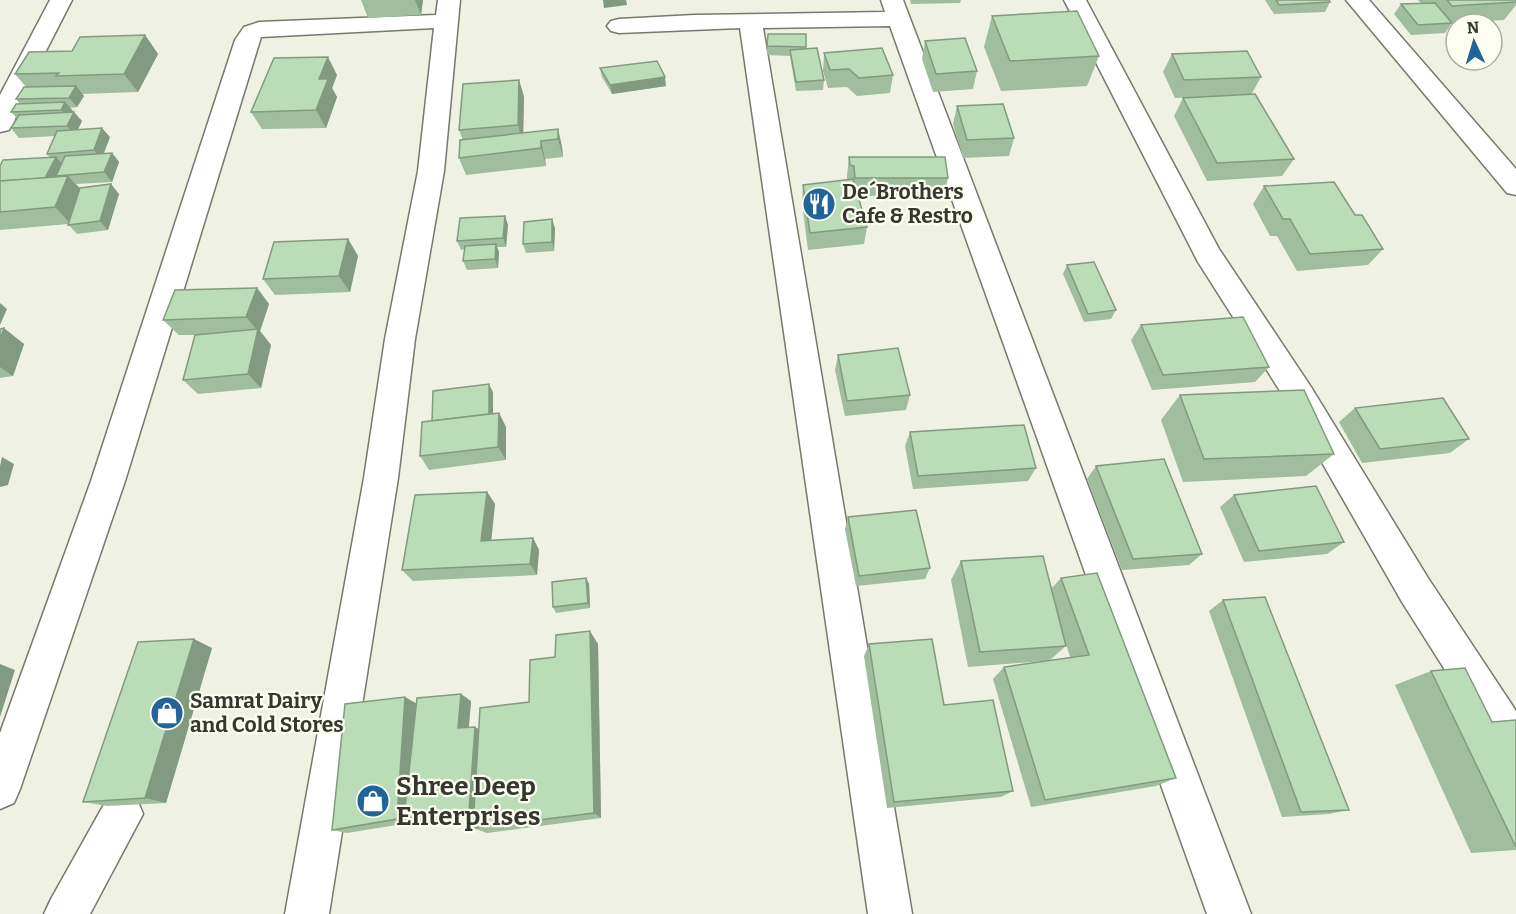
<svg xmlns="http://www.w3.org/2000/svg" width="1516" height="914" font-family="Bitter,serif">
<rect width="100%" height="100%" fill="#eff2e2"/>
<g fill="none" stroke-linecap="round" stroke-linejoin="round">
<!-- street casing -->
<g stroke="#76796b" stroke-width="3">
<g id="street">
<path d="M50 0H72L30 82 13 124 9 130 0 132V95Z"/>
<path d="M438 0H460L444 171 415 339 398 478 329 914H285L364 478 385 339 418 171 434 28 261 37 125 481 20 789 14 803 0 809V733L91 481 235 40 244 27 259 22 436 15Z"/>
<path d="M881 0H903L1251 914H1207L890 26 763 28 912 914H868L740 28 619 33 611 31 607 26 611 21 619 19 694 15 885 12Z"/>
<path d="M1064 0H1086L1219 249 1311 387 1428 578 1516 711V766L1502 760 1402 602 1289 405 1198 262Z"/>
<path d="M122 793 137 799 143 814 90 914H44L51 899 107 799Z"/>
</g>
</g>
<!-- secondary casing -->
<g stroke="#76796b" stroke-width="3">
<path id="secondary" d="M1346 0H1369L1516 169V195L1507 193Z"/>
</g>
<!-- street -->
<use href="#street" fill="#fff" fill-rule="evenodd"/>
<!-- secondary -->
<use href="#secondary" fill="#fff" fill-rule="evenodd"/>
</g>
<!-- wall -->
<g fill="#a0bd9d" fill-rule="evenodd">
<path d="M361 0H423L421 15 368 18Z"/>
<path d="M910 0H961L960 3 911 4Z"/>
<path d="M1265 0H1329L1330 2 1325 12 1274 14Z"/>
<path d="M1418 0H1516V5L1504 20 1452 23 1445 33 1411 35 1394 14 1401 4 1421 3Z"/>
<path d="M992 16 1099 56 1087 86 1001 91 984 47Z"/>
<path d="M768 34H806V49L824 80 823 90 796 91 790 56 767 55Z"/>
<path d="M145 35 158 54 138 92 82 94 84 96 77 107 70 108 73 111 72 112 82 121 78 130 110 137 104 154 112 153 119 162 112 182 76 184 80 188 119 194 108 230 77 234 68 224 0 230V166L50 157 47 154 55 136 19 138 11 128 17 118 11 112 20 104 16 99 26 87 15 74 72 51Z"/>
<path d="M925 41 977 71 973 89 933 92 922 59Z"/>
<path d="M824 53 893 75 890 93 857 96 847 87 828 88 823 71Z"/>
<path d="M1172 54 1261 77 1251 95 1294 159 1282 176 1207 181 1174 116 1183 98 1220 96 1175 98 1163 72Z"/>
<path d="M600 68 666 86 612 94 602 77Z"/>
<path d="M337 75 332 88 337 97 326 128 262 129 251 112Z"/>
<path d="M519 80 524 97 523 133 558 129 562 147 563 157 545 159 546 166 466 175 459 158 463 140 459 130Z"/>
<path d="M957 106 1014 138 1009 156 963 158 953 124Z"/>
<path d="M849 157 948 178 944 195 858 196 867 227 864 244 808 250 802 203 803 185 847 180V175Z"/>
<path d="M1264 186 1355 215 1383 249 1368 265 1297 271 1277 236H1270L1253 204Z"/>
<path d="M505 216 508 225 506 247H497L499 252 498 268 467 270 463 261 465 249 461 250 457 241Z"/>
<path d="M555 228 554 251 526 253 523 244Z"/>
<path d="M348 239 358 256 350 292 275 295 263 279Z"/>
<path d="M1067 265 1116 310 1111 319 1084 322 1063 274Z"/>
<path d="M257 288 269 304 260 331 271 345 261 388 198 394 183 380 195 335H179L163 320Z"/>
<path d="M1141 325 1269 367 1255 382 1152 390 1131 340Z"/>
<path d="M0 329 24 344 13 376 0 378Z"/>
<path d="M838 355 910 395 906 410 845 416 835 370Z"/>
<path d="M493 392V414L499 413 506 427V460L429 470 420 456 432 421Z"/>
<path d="M1180 395 1334 454 1306 476 1183 482 1161 420Z"/>
<path d="M1355 408 1469 439 1450 453 1362 463 1339 422Z"/>
<path d="M910 432 1036 468 1028 481 913 489 905 446Z"/>
<path d="M1096 466 1202 554 1189 565 1122 570 1087 479Z"/>
<path d="M487 492 495 504 491 540 533 538 539 550 537 575 413 581 402 570Z"/>
<path d="M1234 495 1344 542 1327 554 1244 562 1220 507Z"/>
<path d="M848 517 930 568 925 579 856 586 845 529Z"/>
<path d="M961 561 1051 589 1061 578 1176 778 1156 786 1031 807 993 679 1004 667 1044 661 968 667 951 580ZM1065 641 1070 657 1050 660 1066 646Z"/>
<path d="M586 578 589 584 590 608 556 613 553 607Z"/>
<path d="M1223 600 1349 810 1328 814 1282 817 1209 611Z"/>
<path d="M598 644 601 818 487 833 473 828 474 817 416 822 410 820 409 823 347 833 332 830 405 697 417 704 471 701 469 727 479 729 529 702 555 657Z"/>
<path d="M869 644 944 705 1013 791 1001 797 887 808 864 656Z"/>
<path d="M212 648 166 803 107 806 83 802Z"/>
<path d="M1431 671 1492 722 1516 720V850L1471 853 1395 685Z"/>
</g>
<!-- shaded-wall -->
<g fill="#829a7f">
<path d="M415 0H423L421 15Z"/>
<path d="M603 0H626L627 5 604 8Z"/>
<path d="M145 35 158 54 138 92 124 74Z"/>
<path d="M328 57 337 75 332 88 337 97 326 128 316 110 319 79Z"/>
<path d="M665 77 666 86 612 94 610 85Z"/>
<path d="M519 80 524 97 523 143 518 125Z"/>
<path d="M76 86 84 96 77 107 69 98Z"/>
<path d="M65 102 73 111 69 119 61 110Z"/>
<path d="M74 112 82 121 75 135 67 126Z"/>
<path d="M102 128 110 137 101 159 94 150Z"/>
<path d="M558 129 562 147 563 157 558 139Z"/>
<path d="M541 141 545 159 546 166 541 148Z"/>
<path d="M112 153 119 162 112 182 104 172Z"/>
<path d="M56 157 64 166 58 178 44 180Z"/>
<path d="M68 176 84 193 71 224 55 207Z"/>
<path d="M111 184 119 194 108 230 100 221Z"/>
<path d="M505 216 508 225 506 247 503 238Z"/>
<path d="M552 219 555 228 554 251 552 242Z"/>
<path d="M348 239 358 256 350 292 339 276Z"/>
<path d="M496 244 499 252 498 268 495 259Z"/>
<path d="M257 288 269 304 260 331 271 345 261 388 248 374 258 331 246 317Z"/>
<path d="M0 303 7 309 0 325Z"/>
<path d="M4 328 24 344 13 376 0 367V340Z"/>
<path d="M489 384 493 392V421L489 414Z"/>
<path d="M499 413 506 427V460L498 447Z"/>
<path d="M2 457 14 464 8 485 0 487V466Z"/>
<path d="M487 492 495 504 490 553 481 541Z"/>
<path d="M533 538 539 550 537 575 530 564Z"/>
<path d="M586 578 589 584 590 608 588 603Z"/>
<path d="M590 631 598 644 601 818 594 813Z"/>
<path d="M194 639 212 648 166 803 145 798Z"/>
<path d="M0 664 15 670 0 717Z"/>
<path d="M461 694 471 701 468 735 458 728Z"/>
<path d="M405 697 417 704 404 818 410 820 409 823 397 819Z"/>
<path d="M475 727 485 733 479 816 469 812Z"/>
</g>
<!-- building -->
<g fill="#badcb6" stroke="#829a7f" stroke-width="1.5">
<path d="M1276 0H1329L1330 2 1279 5Z"/>
<path d="M1447 0H1516V2L1452 6Z"/>
<path d="M1435 3 1452 23 1418 25 1401 4Z"/>
<path d="M1077 11 1099 56 1010 61 992 16Z"/>
<path d="M768 34H806V47L767 46Z"/>
<path d="M145 35 124 74 56 76 59 73 15 74 29 52 72 51 80 37Z"/>
<path d="M965 38 977 71 936 74 925 41Z"/>
<path d="M817 48 824 80 796 82 790 50Z"/>
<path d="M882 48 893 75 859 78 849 69 830 70 824 53Z"/>
<path d="M1247 51 1261 77 1184 80 1172 54Z"/>
<path d="M328 57 319 79H328L316 110 251 112 274 58Z"/>
<path d="M657 61 665 77 610 85 600 68Z"/>
<path d="M519 80 518 125 459 130 463 84Z"/>
<path d="M76 86 69 98 16 99 24 87Z"/>
<path d="M1255 94 1294 159 1217 163 1183 98Z"/>
<path d="M65 102 61 110 11 112 16 104Z"/>
<path d="M1003 104 1014 138 967 140 957 106Z"/>
<path d="M74 112 67 126 11 128 19 115Z"/>
<path d="M102 128 94 150 47 154 57 131Z"/>
<path d="M558 129V139L541 141V148L459 158 460 140Z"/>
<path d="M112 153 104 172 56 176 65 156Z"/>
<path d="M56 157 45 178 0 181V166L3 160Z"/>
<path d="M849 157H945L948 178H855L854 166 850 165Z"/>
<path d="M68 176 55 207 0 212V181Z"/>
<path d="M853 179 867 227 810 233 803 185Z"/>
<path d="M1334 182 1355 215H1362L1383 249 1310 254 1290 219H1283L1264 186Z"/>
<path d="M111 184 100 221 68 225 80 188Z"/>
<path d="M505 216 503 238 457 241 460 218Z"/>
<path d="M552 219V242L523 244 524 222Z"/>
<path d="M348 239 339 276 263 279 274 242Z"/>
<path d="M496 244 495 259 463 261 465 246Z"/>
<path d="M1094 262 1116 310 1088 314 1067 265Z"/>
<path d="M257 288 246 317 163 320 175 290Z"/>
<path d="M1243 317 1269 367 1163 375 1141 325Z"/>
<path d="M4 328 0 340V329Z"/>
<path d="M258 329 248 374 183 380 195 335Z"/>
<path d="M898 348 910 395 847 401 838 355Z"/>
<path d="M489 384V414L432 421 433 391Z"/>
<path d="M1304 390 1334 454 1204 459 1180 395Z"/>
<path d="M1443 398 1469 439 1380 449 1355 408Z"/>
<path d="M499 413 498 447 420 456 422 422Z"/>
<path d="M1024 425 1036 468 918 476 910 432Z"/>
<path d="M1164 459 1202 554 1133 559 1096 466Z"/>
<path d="M1316 486 1344 542 1259 551 1234 495Z"/>
<path d="M487 492 481 541 533 538 530 564 402 570 415 495Z"/>
<path d="M916 510 930 568 859 576 848 517Z"/>
<path d="M1043 556 1066 646 980 652 961 561Z"/>
<path d="M1097 573 1176 778 1045 800 1004 667 1089 655 1061 578Z"/>
<path d="M586 578 588 603 553 607 552 582Z"/>
<path d="M1265 597 1349 810 1301 812 1223 600Z"/>
<path d="M590 631 594 813 473 828 480 708 529 702 530 660 555 657 556 635Z"/>
<path d="M194 639 145 798 83 802 138 642Z"/>
<path d="M932 639 944 705 993 700 1013 791 894 802 869 644Z"/>
<path d="M1465 668 1492 722 1516 720V847L1431 671Z"/>
<path d="M461 694 458 728 475 727 469 812 404 818 417 698Z"/>
<path d="M405 697 397 819 332 830 345 704Z"/>
</g>
<!-- icons -->
<defs>
<g id="restaurant-disc" transform="scale(1.725)"><circle r="9.5" fill="#226399" stroke="#fcffef"/><path d="M-5-6h1v4h1v-4h1v4h1v-4h1v5L-1.5 .5V6h-2V.5L-5-1ZM5-6V6H3V1.5H1.5Q1.5-4 5-6Z" fill="#fff"/></g>
<g id="shop-disc" transform="scale(1.725)"><circle r="9.5" fill="#226399" stroke="#fcffef"/><path d="M-5-2.5h2.3a2.7 3.5 0 0 1 5.4 0H5L5.5 6h-11ZM-1.5-2.5h3a1.5 2.3 0 0 0-3 0Z" fill="#fff"/></g>
</defs>
<g fill-rule="evenodd">
<use href="#restaurant-disc" x="819" y="204"/>
<use href="#shop-disc" x="167" y="713"/>
<use href="#shop-disc" x="373" y="801"/>
</g>
<g text-anchor="middle" stroke-width="4.5" stroke-linejoin="round" paint-order="stroke">
<!-- poi labels -->
<g font-size="21" font-weight="bold" fill="#353730" stroke="#fcffef" text-anchor="start">
<text x="842" y="199">De´Brothers<tspan x="842" dy="24">Cafe &amp; Restro</tspan></text>
<text x="190" y="708">Samrat Dairy<tspan x="190" dy="24">and Cold Stores</tspan></text>
</g>
<!-- near-poi labels -->
<g font-size="26" font-weight="bold" fill="#353730" stroke="#fcffef" text-anchor="start">
<text x="396" y="795">Shree Deep<tspan x="396" dy="30">Enterprises</tspan></text>
</g>
</g>
<!-- north arrow -->
<g transform="translate(1474 42) rotate(356)"><circle r="28" fill="#fcffef" stroke="#acafa3" stroke-width="1.5"/>
<path d="M0-4.5L10 22L0 15L-10 22Z" fill="#226399"/>
<text y="-9" font-size="16" font-weight="bold" text-anchor="middle" fill="#353730">N</text>
</g>
</svg>
